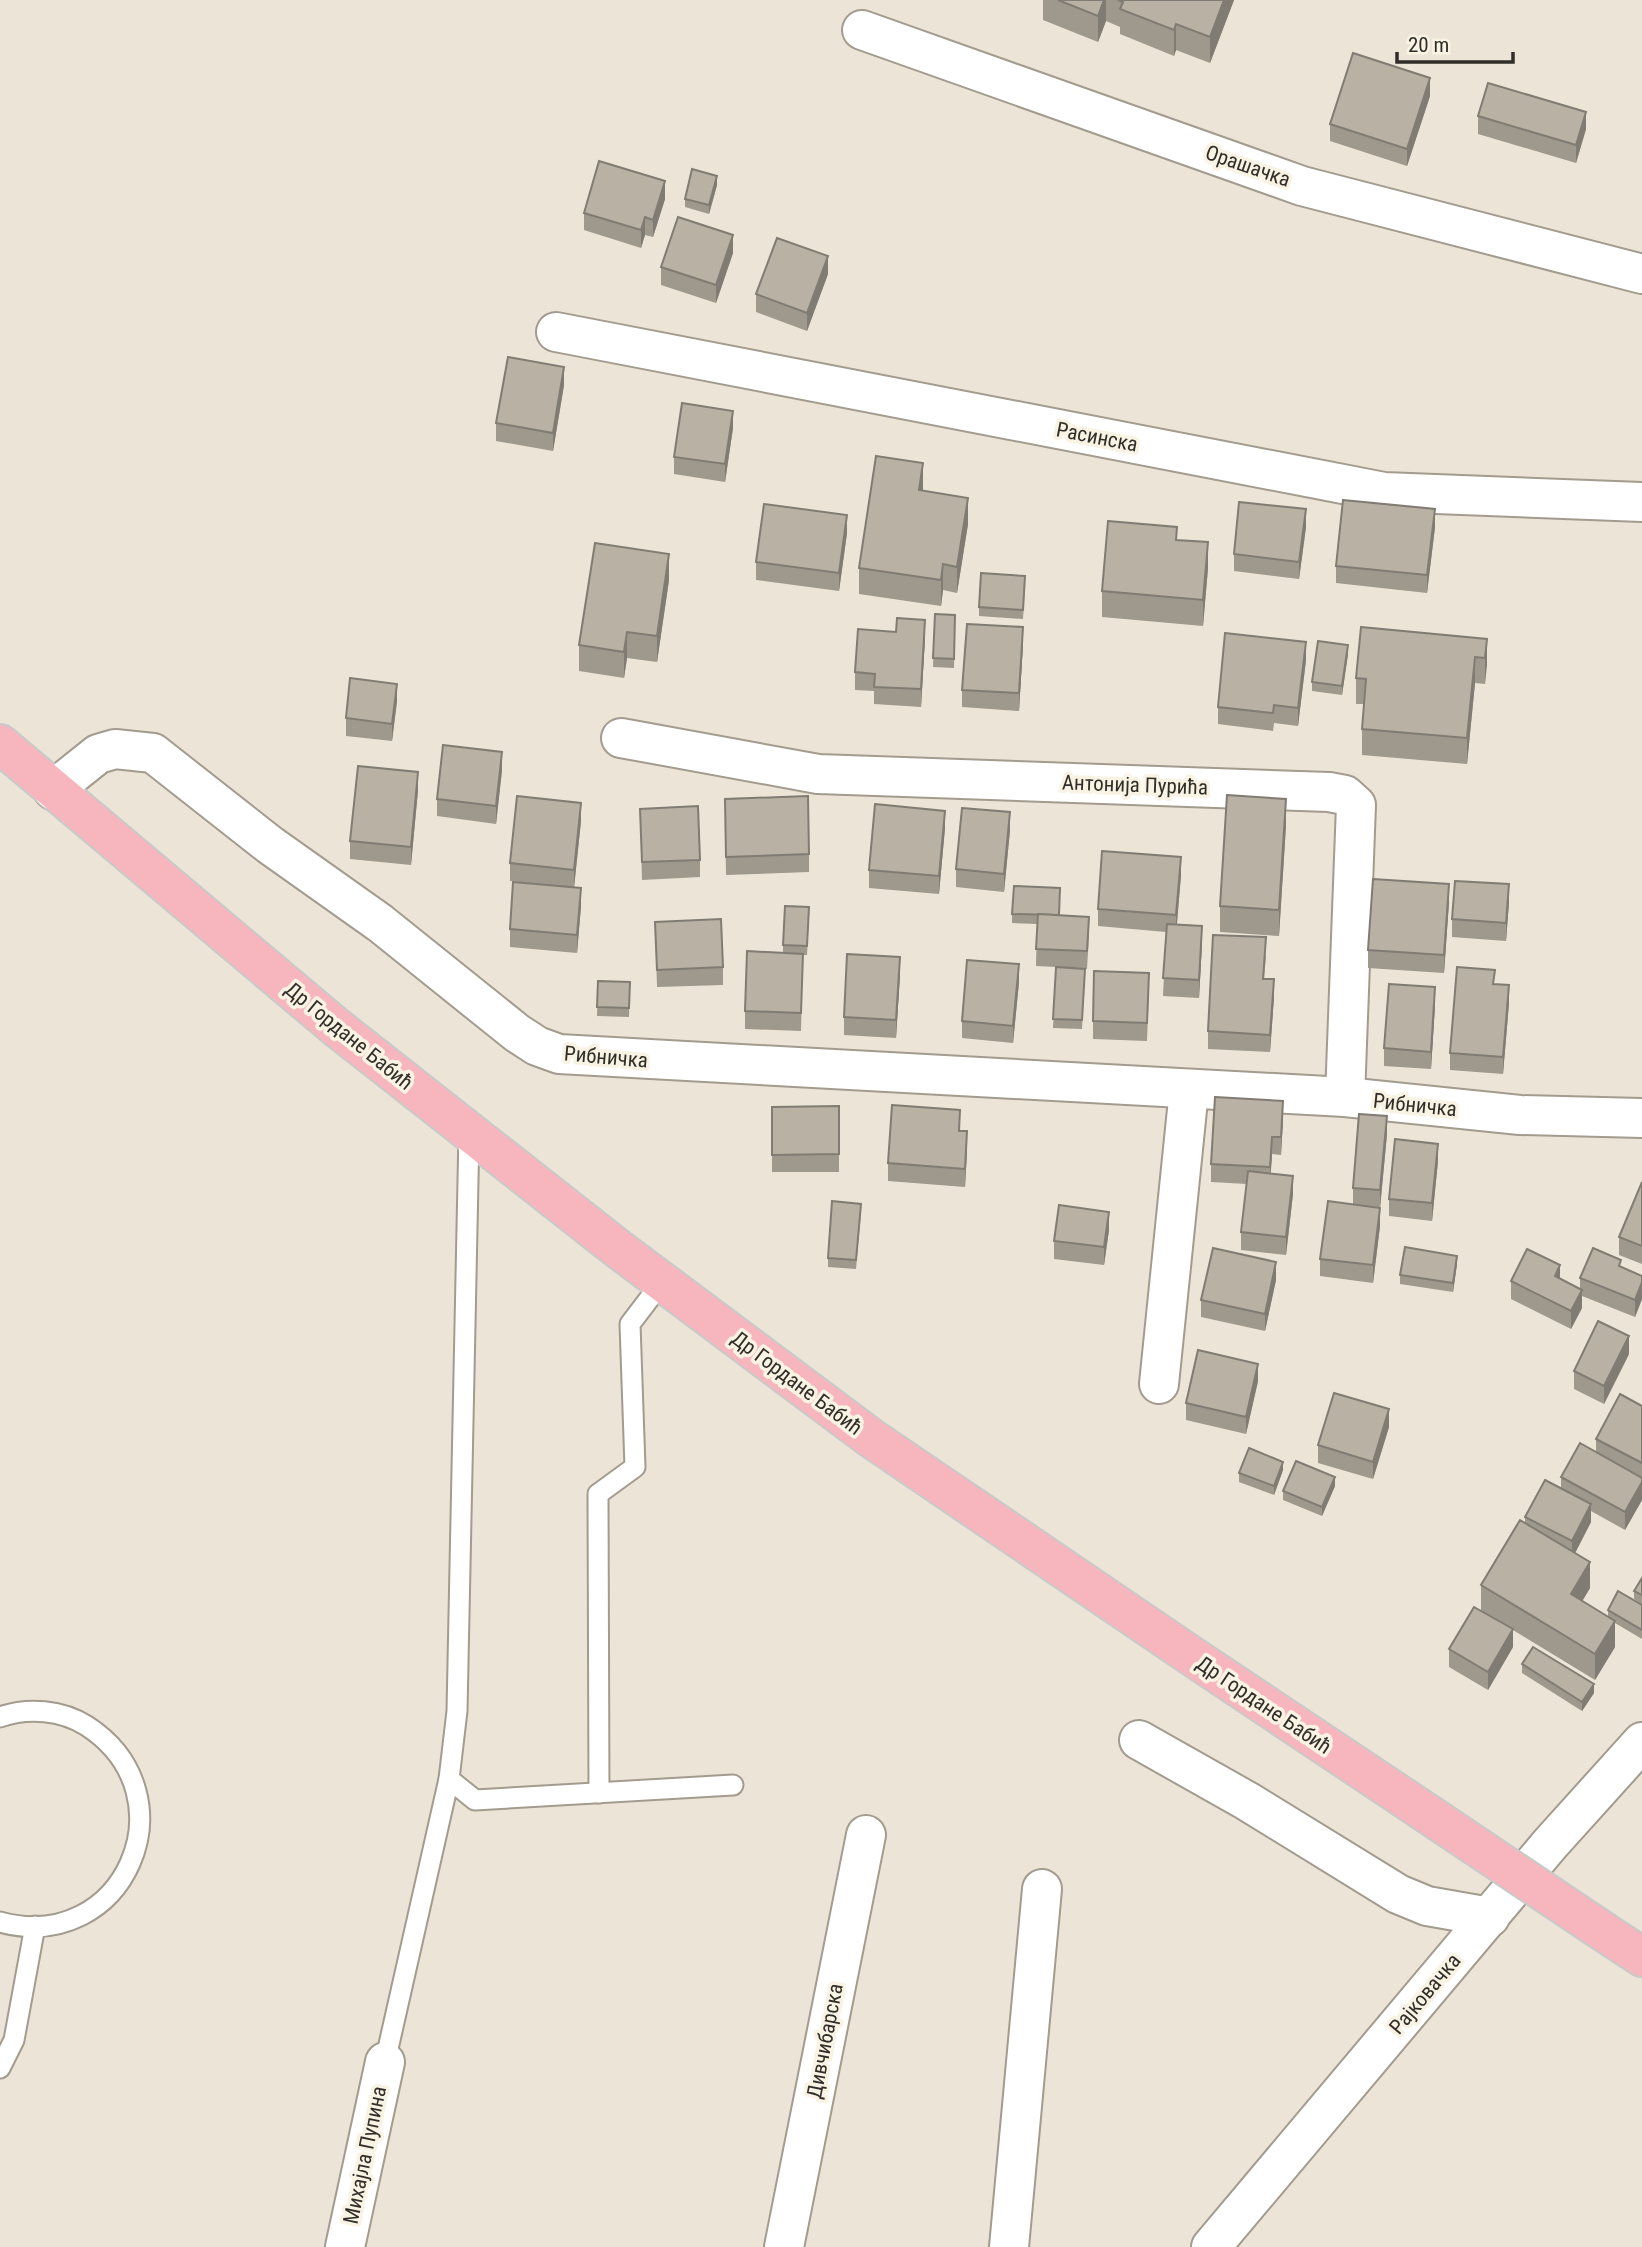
<svg xmlns="http://www.w3.org/2000/svg" width="1642" height="2247" font-family="'Roboto Condensed',sans-serif">
<rect width="100%" height="100%" fill="#ece5d7"/>
<g fill="none" stroke-linecap="round" stroke-linejoin="round">
<!-- lane casing -->
<g stroke="#a29b8e" stroke-width="23">
<g id="lane">
<path d="M0 1717C28 1707 62 1710 87 1726 194 1796 124 1956 0 1922"/>
<path d="M449 1779 475 1800 733 1785"/>
<path d="M599 1793 598 1494 635 1467 630 1324 662 1282"/>
<path d="M385 2062 449 1779 457 1711 469 1132"/>
<path d="M0 2068 14 2040 35 1926"/>
</g>
</g>
<!-- street casing -->
<g stroke="#a29b8e" stroke-width="42">
<g id="street">
<path d="M862 30 1302 186 1642 274"/>
<path d="M556 332 1384 492 1642 502"/>
<path d="M621 738 818 774 1329 792 1345 795 1356 805 1345 1097"/>
<path d="M53 790 98 754 115 749 153 753 270 845 380 923 517 1033 537 1046 559 1054 1345 1097 1520 1115 1642 1118"/>
<path d="M1159 1384 1189 1090"/>
<path d="M1139 1740 1247 1801 1398 1894 1427 1906 1490 1917"/>
<path d="M345 2247 385 2062"/>
<path d="M784 2247 866 1835"/>
<path d="M1009 2247 1042 1889"/>
</g>
</g>
<!-- secondary casing -->
<g stroke="#a29b8e" stroke-width="42">
<path id="secondary" d="M1211 2247 1550 1844 1642 1742"/>
</g>
<!-- primary casing -->
<g stroke="#c9c9c7" stroke-width="42">
<g id="primary">
<path d="M0 744 336 1027 617 1248 871 1438 1196 1659 1437 1820"/>
<path d="M1604 1932 1642 1957"/>
</g>
</g>
<!-- lane -->
<use href="#lane" stroke="#fff" stroke-width="19"/>
<!-- street -->
<use href="#street" stroke="#fff" stroke-width="38"/>
<!-- secondary -->
<use href="#secondary" stroke="#fff" stroke-width="38"/>
<!-- primary -->
<use href="#primary" stroke="#f7b6be" stroke-width="38"/>
<!-- primary-bridge casing -->
<g stroke="#c9c9c7" stroke-width="42" stroke-linecap="butt">
<path id="primary-bridge" d="M1437 1820 1604 1932"/>
</g>
<!-- primary-bridge -->
<use href="#primary-bridge" stroke="#f7b6be" stroke-width="38"/>
</g>
<!-- wall -->
<g fill="#9e988d">
<path d="M1043 0H1234L1210 63 1176 50 1174 56 1120 34V27L1106 21 1098 42 1043 20Z"/>
<path d="M1430 96 1407 166 1330 141V124Z"/>
<path d="M1478 116 1586 129 1576 163 1478 134Z"/>
<path d="M717 185 709 214 685 207V199Z"/>
<path d="M665 199 653 237 645 235 641 248 584 230V213Z"/>
<path d="M733 253 716 303 661 285V267Z"/>
<path d="M828 274 807 331 756 312V294Z"/>
<path d="M564 385 553 451 496 441V423Z"/>
<path d="M733 428 725 482 674 474V457Z"/>
<path d="M923 491 968 524 957 593 943 590 941 606 859 594V568Z"/>
<path d="M1306 527 1299 579 1234 571V554Z"/>
<path d="M1435 527 1427 593 1336 583V566Z"/>
<path d="M847 533 839 591 756 580V562Z"/>
<path d="M1177 540 1208 568 1203 626 1102 617V591Z"/>
<path d="M669 580 657 662 627 658 624 678 579 671V645Z"/>
<path d="M1025 585 1023 619 979 616V607Z"/>
<path d="M935 614 955 615 954 668 933 667Z"/>
<path d="M925 638 921 707 874 704V691L855 690V672Z"/>
<path d="M1487 639 1485 684 1475 683 1467 764 1362 755V729L1364 704H1356V678Z"/>
<path d="M1023 645 1019 711 962 707V690Z"/>
<path d="M1348 654 1342 695 1312 691V682Z"/>
<path d="M1306 660 1298 726 1274 723 1273 731 1218 724V707Z"/>
<path d="M397 701 392 741 346 736V718Z"/>
<path d="M502 770 496 824 437 816V799Z"/>
<path d="M418 790 411 865 350 859V841Z"/>
<path d="M640 809 700 860V877L642 880Z"/>
<path d="M725 817 809 854V872L726 875Z"/>
<path d="M581 821 574 887 581 906 577 953 510 947V929L568 887 510 881V863Z"/>
<path d="M1286 825 1279 936 1220 932V906Z"/>
<path d="M945 828 939 894 869 888V870Z"/>
<path d="M1010 830 1004 892 956 887V869Z"/>
<path d="M1181 875 1177 924 1202 943 1199 998 1163 996 1166 932 1098 926V909Z"/>
<path d="M1449 902 1444 973 1368 968V950Z"/>
<path d="M1509 902 1506 941 1452 937V919Z"/>
<path d="M1012 914 1059 915 1089 935 1087 969 1062 968 1085 969 1082 1029 1053 1028 1056 967 1036 966 1037 924 1012 923Z"/>
<path d="M809 916 807 955H803L801 1031 745 1029V1011L783 953V945Z"/>
<path d="M655 922 723 967V985L657 987Z"/>
<path d="M1266 955 1264 979 1274 997 1270 1052 1208 1049V1031Z"/>
<path d="M900 975 896 1038 844 1035V1017Z"/>
<path d="M598 981 630 982 629 1017 597 1016Z"/>
<path d="M1019 982 1013 1043 962 1038V1021Z"/>
<path d="M1495 984 1509 1003 1503 1074 1450 1070V1053Z"/>
<path d="M1149 990 1147 1041 1093 1039V1021Z"/>
<path d="M1435 1005 1431 1069 1384 1066V1048Z"/>
<path d="M839 1106V1172H772V1107Z"/>
<path d="M1283 1119 1281 1155 1272 1154 1270 1174 1293 1194 1286 1255 1241 1250V1232L1247 1184 1211 1182V1164Z"/>
<path d="M960 1131 967 1149 965 1187 888 1181V1163Z"/>
<path d="M1387 1134 1380 1208V1226L1373 1283 1320 1276V1259L1353 1204V1188Z"/>
<path d="M1438 1161 1432 1221 1389 1216V1199Z"/>
<path d="M1642 1182V1264L1619 1255V1237Z"/>
<path d="M861 1213 856 1269 828 1267V1258Z"/>
<path d="M1109 1230 1104 1265 1054 1259V1241Z"/>
<path d="M1457 1264 1453 1292 1400 1284V1275Z"/>
<path d="M1621 1267 1642 1276V1299L1635 1317 1582 1296V1308L1571 1329 1511 1299V1281L1560 1279 1580 1289V1278Z"/>
<path d="M1276 1280 1265 1331 1201 1317V1300Z"/>
<path d="M1629 1354 1604 1404 1574 1389V1371Z"/>
<path d="M1258 1381 1246 1434 1186 1420V1403Z"/>
<path d="M1642 1406V1500L1625 1530 1591 1511V1522L1575 1553 1590 1588 1582 1601 1608 1617V1610L1642 1605V1639L1615 1623V1647L1595 1680 1513 1630V1647L1488 1690 1449 1667V1649L1481 1611V1585L1525 1523V1517L1561 1489V1477L1596 1452V1439Z"/>
<path d="M1389 1427 1373 1479 1318 1463V1445Z"/>
<path d="M1283 1470 1274 1495 1239 1482V1473Z"/>
<path d="M1335 1486 1322 1516 1283 1500V1491Z"/>
<path d="M1642 1578V1604L1634 1599V1591Z"/>
<path d="M1522 1664 1594 1693 1582 1711 1522 1673Z"/>
</g>
<!-- shaded-wall -->
<g fill="#817c73">
<path d="M1104 0H1106V21L1098 42V16Z"/>
<path d="M1224 0H1234L1210 63V37Z"/>
<path d="M1176 24V50L1174 56V30Z"/>
<path d="M1430 78V96L1407 166V149Z"/>
<path d="M1586 112V129L1576 163V145Z"/>
<path d="M717 176V185L709 214V205Z"/>
<path d="M665 181V199L653 237V220Z"/>
<path d="M645 217V235L641 248V230Z"/>
<path d="M733 235V253L716 303V285Z"/>
<path d="M828 256V274L807 331V313Z"/>
<path d="M564 367V385L553 451V433Z"/>
<path d="M733 411V428L725 482V464Z"/>
<path d="M923 463V489L919 516V490Z"/>
<path d="M968 498V524L957 593V567Z"/>
<path d="M1306 509V527L1299 579V562Z"/>
<path d="M1435 509V527L1427 593V575Z"/>
<path d="M847 515V533L839 591V573Z"/>
<path d="M1208 542V568L1203 626V600Z"/>
<path d="M669 554V580L657 662V636Z"/>
<path d="M943 564V590L941 606V580Z"/>
<path d="M925 620V638L921 707V689Z"/>
<path d="M1023 627V645L1019 711V693Z"/>
<path d="M627 632V658L624 678V652Z"/>
<path d="M1487 639V665L1485 684V658Z"/>
<path d="M1306 642V660L1298 726V708Z"/>
<path d="M1348 645V654L1342 695V686Z"/>
<path d="M1475 657V683L1467 764V738Z"/>
<path d="M397 684V701L392 741V724Z"/>
<path d="M502 752V770L496 824V806Z"/>
<path d="M418 772V790L411 865V847Z"/>
<path d="M1286 799V825L1279 936V910Z"/>
<path d="M581 803V821L574 888V870Z"/>
<path d="M945 811V828L939 894V876Z"/>
<path d="M1010 812V830L1004 892V874Z"/>
<path d="M1181 857V875L1176 933V915Z"/>
<path d="M1449 884V902L1444 973V955Z"/>
<path d="M1509 884V902L1506 941V923Z"/>
<path d="M581 888V906L577 953V935Z"/>
<path d="M1202 926V943L1199 998V980Z"/>
<path d="M900 957V975L896 1038V1020Z"/>
<path d="M1019 964V982L1013 1043V1026Z"/>
<path d="M1274 979V997L1270 1052V1035Z"/>
<path d="M1509 985V1003L1503 1074V1057Z"/>
<path d="M1435 987V1005L1431 1069V1052Z"/>
<path d="M1283 1101V1119L1281 1155V1137Z"/>
<path d="M1387 1116V1134L1380 1208V1190Z"/>
<path d="M967 1131V1149L965 1187V1169Z"/>
<path d="M1272 1137V1154L1270 1185V1167Z"/>
<path d="M1438 1144V1161L1432 1221V1203Z"/>
<path d="M1293 1176V1194L1286 1255V1237Z"/>
<path d="M1380 1208V1226L1373 1283V1265Z"/>
<path d="M1109 1212V1230L1104 1265V1247Z"/>
<path d="M1457 1256V1264L1453 1292V1283Z"/>
<path d="M1276 1262V1280L1265 1331V1314Z"/>
<path d="M1560 1265V1283L1555 1276Z"/>
<path d="M1642 1282V1299L1635 1317V1300Z"/>
<path d="M1582 1290V1308L1571 1329V1311Z"/>
<path d="M1629 1336V1354L1604 1404V1386Z"/>
<path d="M1258 1364V1381L1246 1434V1417Z"/>
<path d="M1389 1409V1427L1373 1479V1462Z"/>
<path d="M1283 1462V1470L1274 1495V1486Z"/>
<path d="M1335 1477V1486L1322 1516V1507Z"/>
<path d="M1642 1482V1500L1625 1530V1512Z"/>
<path d="M1591 1504V1522L1572 1559V1541Z"/>
<path d="M1590 1562V1588L1571 1620V1594Z"/>
<path d="M1615 1621V1647L1595 1680V1654Z"/>
<path d="M1513 1629V1647L1488 1690V1672Z"/>
<path d="M1594 1684V1693L1582 1711V1702Z"/>
</g>
<!-- building -->
<g fill="#b8b1a4" stroke="#817c73" stroke-width="2">
<path d="M1058 0H1104L1098 16Z"/>
<path d="M1118 0H1224L1210 37 1176 24 1174 30 1120 9 1123 2Z"/>
<path d="M1353 53 1430 78 1407 149 1330 124Z"/>
<path d="M1488 83 1586 112 1576 145 1478 116Z"/>
<path d="M599 161 665 181 653 220 645 217 641 230 584 213Z"/>
<path d="M692 169 717 176 709 205 685 199Z"/>
<path d="M678 217 733 235 716 285 661 267Z"/>
<path d="M777 238 828 256 807 313 756 294Z"/>
<path d="M508 357 564 367 553 433 496 423Z"/>
<path d="M682 403 733 411 725 464 674 457Z"/>
<path d="M876 456 923 463 919 490 968 498 957 567 943 564 941 580 859 568Z"/>
<path d="M1343 500 1435 509 1427 575 1336 566Z"/>
<path d="M1239 502 1306 509 1299 562 1234 554Z"/>
<path d="M764 504 847 515 839 573 756 562Z"/>
<path d="M1108 521 1177 527 1176 540 1208 542 1203 600 1102 591Z"/>
<path d="M595 543 669 554 657 636 627 632 624 652 579 645Z"/>
<path d="M981 573 1025 576 1023 610 979 607Z"/>
<path d="M935 614 955 615 954 659 933 658Z"/>
<path d="M897 618 925 620 921 689 874 687 875 674 855 672 858 629 896 632Z"/>
<path d="M967 624 1023 627 1019 693 962 690Z"/>
<path d="M1361 627 1487 639 1485 658 1475 657 1467 738 1362 729 1366 679 1356 678Z"/>
<path d="M1225 633 1306 642 1298 708 1274 705 1273 713 1218 707Z"/>
<path d="M1318 641 1348 645 1342 686 1312 682Z"/>
<path d="M350 678 397 684 392 724 346 718Z"/>
<path d="M443 745 502 752 496 806 437 799Z"/>
<path d="M358 766 418 772 411 847 350 841Z"/>
<path d="M1227 795 1286 799 1279 910 1220 906Z"/>
<path d="M517 796 581 803 574 870 510 863Z"/>
<path d="M808 796 809 854 726 857 725 799Z"/>
<path d="M875 804 945 811 939 876 869 870Z"/>
<path d="M698 806 700 860 642 862 640 809Z"/>
<path d="M962 808 1010 812 1004 874 956 869Z"/>
<path d="M1102 851 1181 857 1176 915 1098 909Z"/>
<path d="M1373 879 1449 884 1444 955 1368 950Z"/>
<path d="M1455 881 1509 884 1506 923 1452 919Z"/>
<path d="M513 882 581 888 577 935 510 929Z"/>
<path d="M1014 886 1060 888 1059 915 1012 914Z"/>
<path d="M785 906 809 907 807 946 783 945Z"/>
<path d="M1038 914 1089 917 1087 951 1036 949Z"/>
<path d="M721 919 723 967 657 970 655 922Z"/>
<path d="M1167 924 1202 926 1199 980 1163 978Z"/>
<path d="M1213 935 1266 937 1263 979H1274L1270 1035 1208 1031Z"/>
<path d="M747 951 803 954 801 1013 745 1011Z"/>
<path d="M847 954 900 957 896 1020 844 1017Z"/>
<path d="M967 960 1019 964 1013 1026 962 1021Z"/>
<path d="M1056 967 1085 969 1082 1020 1053 1019Z"/>
<path d="M1457 967 1495 970 1493 984 1509 985 1503 1057 1450 1053Z"/>
<path d="M1094 971 1149 973 1147 1023 1093 1021Z"/>
<path d="M598 981 630 982 629 1008 597 1007Z"/>
<path d="M1389 984 1435 987 1431 1052 1384 1048Z"/>
<path d="M1215 1097 1283 1101 1281 1137H1272L1270 1167 1211 1164Z"/>
<path d="M892 1105 960 1110 959 1131H967L965 1169 888 1163Z"/>
<path d="M839 1106V1154L772 1155V1107Z"/>
<path d="M1359 1114 1387 1116 1380 1190 1353 1188Z"/>
<path d="M1395 1139 1438 1144 1432 1203 1389 1199Z"/>
<path d="M1248 1171 1293 1176 1286 1237 1241 1232Z"/>
<path d="M1642 1182V1246L1619 1237Z"/>
<path d="M832 1201 861 1204 856 1260 828 1258Z"/>
<path d="M1328 1201 1380 1208 1373 1265 1320 1259Z"/>
<path d="M1059 1205 1109 1212 1104 1247 1054 1241Z"/>
<path d="M1405 1247 1457 1256 1453 1283 1400 1275Z"/>
<path d="M1213 1248 1276 1262 1265 1314 1201 1300Z"/>
<path d="M1593 1248 1621 1260 1619 1266 1642 1276V1282L1635 1300 1580 1278Z"/>
<path d="M1527 1249 1560 1265 1555 1276 1582 1290 1571 1311 1511 1281Z"/>
<path d="M1598 1321 1629 1336 1604 1386 1574 1371Z"/>
<path d="M1198 1350 1258 1364 1246 1417 1186 1403Z"/>
<path d="M1334 1393 1389 1409 1373 1462 1318 1445Z"/>
<path d="M1620 1394 1642 1406V1463L1596 1439Z"/>
<path d="M1580 1443 1642 1478V1482L1625 1512 1561 1477Z"/>
<path d="M1249 1448 1283 1462 1274 1486 1239 1473Z"/>
<path d="M1296 1461 1335 1477 1322 1507 1283 1491Z"/>
<path d="M1545 1480 1591 1504 1572 1541 1525 1517Z"/>
<path d="M1520 1520 1590 1562 1571 1594 1615 1621 1595 1654 1481 1585Z"/>
<path d="M1642 1578V1595L1634 1591Z"/>
<path d="M1618 1591 1642 1605V1630L1608 1610Z"/>
<path d="M1474 1607 1513 1629 1488 1672 1449 1649Z"/>
<path d="M1533 1647 1594 1684 1582 1702 1522 1664Z"/>
</g>
<g text-anchor="middle" stroke-width="7" stroke-linejoin="round" paint-order="stroke">
<!-- street labels -->
<g font-size="21" fill="#312e29" stroke="#f9f3e4">
<text transform="translate(1248 166) rotate(19)" y="7">Орашачка</text>
<text transform="translate(1097 437) rotate(11)" y="7">Расинска</text>
<text transform="translate(1135 785) rotate(2)" y="7">Антонија Пурића</text>
<text transform="translate(349 1036) rotate(39)" y="7">Др Гордане Бабић</text>
<text transform="translate(606 1057) rotate(5)" y="7">Рибничка</text>
<text transform="translate(1415 1105) rotate(6)" y="7">Рибничка</text>
<text transform="translate(797 1383) rotate(37)" y="7">Др Гордане Бабић</text>
<text transform="translate(1264 1705) rotate(34)" y="7">Др Гордане Бабић</text>
<text transform="translate(1425 1994) rotate(-50)" y="7">Рајковачка</text>
<text transform="translate(825 2041) rotate(-79)" y="7">Дивчибарска</text>
<text transform="translate(365 2155) rotate(-78)" y="7">Михајла Пупина</text>
</g>
</g>
<!-- scale -->
<path d="M1397 52v10h116v-10" fill="none" stroke="#312e29" stroke-width="3.5"/>
<text x="1408" y="52" font-size="21" fill="#312e29" stroke="#f9f3e4" stroke-width="5" paint-order="stroke">20 m</text>
</svg>
